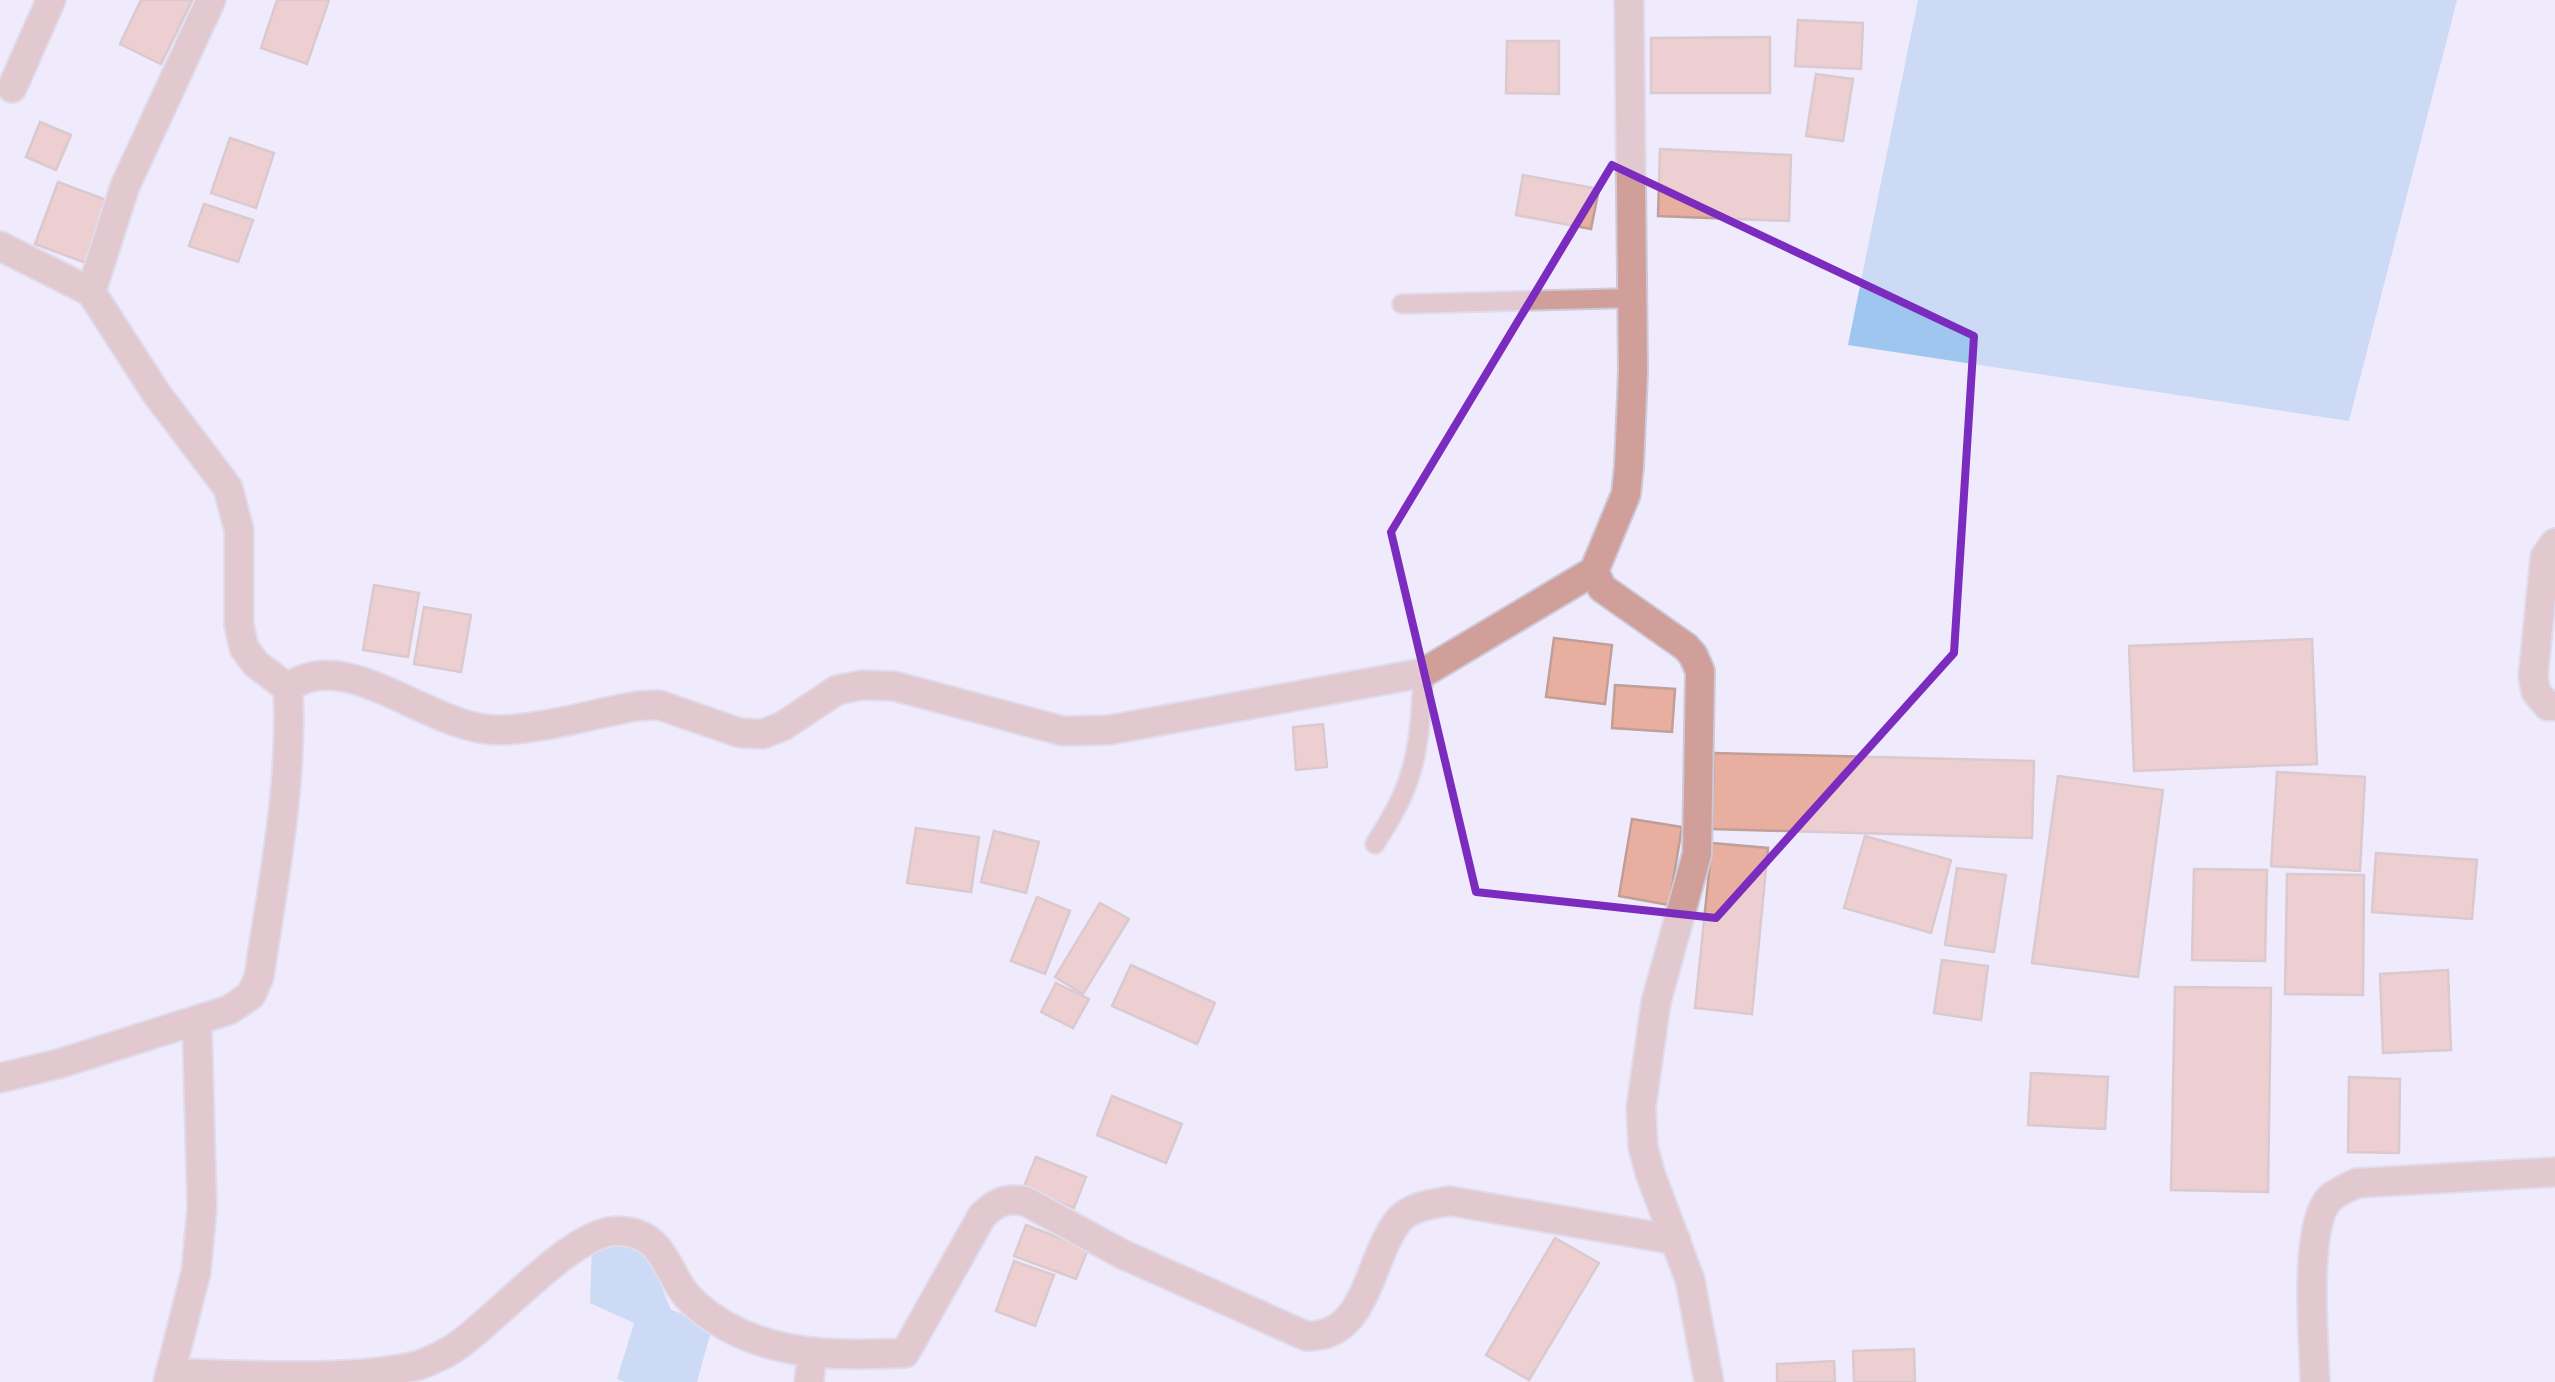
<svg xmlns="http://www.w3.org/2000/svg" width="2555" height="1382" font-family="'Roboto Serif',serif">
<rect width="100%" height="100%" fill="#f0ebfc"/>
<!-- water -->
<g fill="#9fc6ef">
<path d="M1918 0H2457L2349 421 1848 345Z"/>
<path d="M592 1245 645 1247 671 1310 713 1324 697 1382H625L617 1379 634 1323 590 1303Z"/>
</g>
<!-- building -->
<g fill="#e8ae9f" stroke="#bf9f97" stroke-width="2.5">
<path d="M141 0H192L161 64 120 44Z"/>
<path d="M277 0H329L307 64 261 48Z"/>
<path d="M1798 20 1863 23 1861 69 1795 66Z"/>
<path d="M1770 37V93H1651V38Z"/>
<path d="M1507 41H1559V94L1506 93Z"/>
<path d="M1816 74 1853 79 1843 141 1806 136Z"/>
<path d="M40 122 71 135 56 170 26 157Z"/>
<path d="M230 138 274 153 256 208 211 193Z"/>
<path d="M1660 149 1791 155 1789 221 1658 216Z"/>
<path d="M1523 175 1599 189 1591 229 1516 215Z"/>
<path d="M58 182 109 201 86 263 35 244Z"/>
<path d="M204 204 253 220 238 262 189 246Z"/>
<path d="M374 585 419 593 408 657 363 650Z"/>
<path d="M424 607 471 615 461 672 414 664Z"/>
<path d="M1554 638 1612 645 1605 704 1546 697Z"/>
<path d="M2312 639 2317 764 2134 771 2129 646Z"/>
<path d="M1615 685 1675 689 1672 732 1612 728Z"/>
<path d="M1323 724 1327 767 1296 770 1293 727Z"/>
<path d="M1714 753 2034 761 2032 838 1712 829Z"/>
<path d="M2277 772 2365 777 2360 871 2271 866Z"/>
<path d="M2058 776 2163 790 2138 977 2032 963Z"/>
<path d="M1632 819 1682 827 1669 905 1619 896Z"/>
<path d="M916 828 979 837 971 892 907 883Z"/>
<path d="M994 831 1039 842 1026 893 981 882Z"/>
<path d="M1865 836 1951 860 1931 933 1844 908Z"/>
<path d="M1712 843 1768 848 1752 1014 1695 1008Z"/>
<path d="M2376 853 2477 860 2472 919 2372 912Z"/>
<path d="M1957 868 2006 875 1994 952 1945 945Z"/>
<path d="M2194 869 2267 870 2265 961 2192 960Z"/>
<path d="M2287 874 2364 875 2363 995 2285 994Z"/>
<path d="M1037 897 1070 911 1045 974 1011 961Z"/>
<path d="M1100 903 1129 919 1083 994 1055 977Z"/>
<path d="M1942 960 1988 966 1981 1020 1934 1013Z"/>
<path d="M1131 965 1215 1003 1197 1044 1112 1006Z"/>
<path d="M2448 970 2451 1050 2383 1053 2380 974Z"/>
<path d="M1056 983 1089 999 1073 1028 1041 1012Z"/>
<path d="M2175 987 2271 988 2268 1192 2171 1190Z"/>
<path d="M2031 1073 2108 1077 2105 1129 2028 1125Z"/>
<path d="M2349 1077 2400 1079 2399 1153 2348 1152Z"/>
<path d="M1112 1096 1182 1124 1166 1163 1097 1135Z"/>
<path d="M1036 1157 1086 1177 1074 1208 1023 1189Z"/>
<path d="M1026 1225 1088 1249 1076 1279 1014 1256Z"/>
<path d="M1555 1238 1599 1263 1529 1380 1486 1355Z"/>
<path d="M1014 1261 1054 1275 1035 1326 996 1311Z"/>
<path d="M1914 1349 1915 1382H1854L1853 1351Z"/>
<path d="M1834 1361 1835 1382H1777V1364Z"/>
</g>
<g fill="none" stroke-linecap="round" stroke-linejoin="round">
<!-- service casing -->
<g stroke="#cdc9d9" stroke-width="22">
<g id="service">
<path d="M1402 304 1632 298"/>
<path d="M1375 844C1384 829 1395 813 1402 796 1420 757 1421 715 1423 673"/>
</g>
</g>
<!-- minor casing -->
<g stroke="#cdc9d9" stroke-width="32">
<g id="minor">
<path d="M12 88 51 0"/>
<path d="M0 246 91 292 156 393 228 488 239 530V625L244 648 256 664 288 688"/>
<path d="M91 292 125 186 211 0"/>
<path d="M2555 543 2545 557 2533 677 2536 692 2548 706H2555"/>
<path d="M0 1078 58 1064 229 1010 251 995 259 977C273 881 293 786 288 688 346 643 430 731 499 730 538 730 597 713 637 706L659 705 740 733 763 734 783 726 837 690 862 685 894 686 1063 731 1109 730 1423 673 1594 571"/>
<path d="M170 1373C240 1375 355 1382 419 1365 430 1361 443 1355 453 1349 494 1323 573 1229 618 1231 669 1232 664 1278 696 1305 756 1357 830 1356 905 1353L982 1216C996 1202 1006 1198 1025 1201L1122 1254 1306 1336C1368 1339 1368 1258 1399 1220 1411 1206 1432 1204 1450 1201L1676 1240"/>
<path d="M168 1382 196 1272 202 1209 197 1022"/>
<path d="M809 1382 812 1354"/>
<path d="M2315 1382C2314 1342 2303 1225 2330 1198 2337 1192 2349 1187 2357 1183L2555 1172"/>
</g>
</g>
<!-- tertiary casing -->
<g stroke="#cdc9d9" stroke-width="32">
<path id="tertiary" d="M1629 0 1633 371 1629 466 1626 494 1594 571 1602 588 1686 647 1693 655 1700 671 1697 854 1656 1002 1641 1108 1643 1147 1650 1173 1690 1280 1709 1382"/>
</g>
<!-- service -->
<use href="#service" stroke="#d09f9a" stroke-width="18"/>
<!-- minor -->
<use href="#minor" stroke="#d09f9a" stroke-width="28"/>
<!-- tertiary -->
<use href="#tertiary" stroke="#d09f9a" stroke-width="28"/>
</g>
<!-- marked area -->
<path d="M0 0H2555V1382H0ZM1612 165 1974 336 1954 653 1716 918 1476 892 1391 532Z" fill="#f0ebfc" fill-opacity=".55" fill-rule="evenodd"/>
<path fill="none" stroke="#7b2cbf" stroke-width="8" stroke-linejoin="round" d="M1612 165 1974 336 1954 653 1716 918 1476 892 1391 532Z"/>
</svg>
